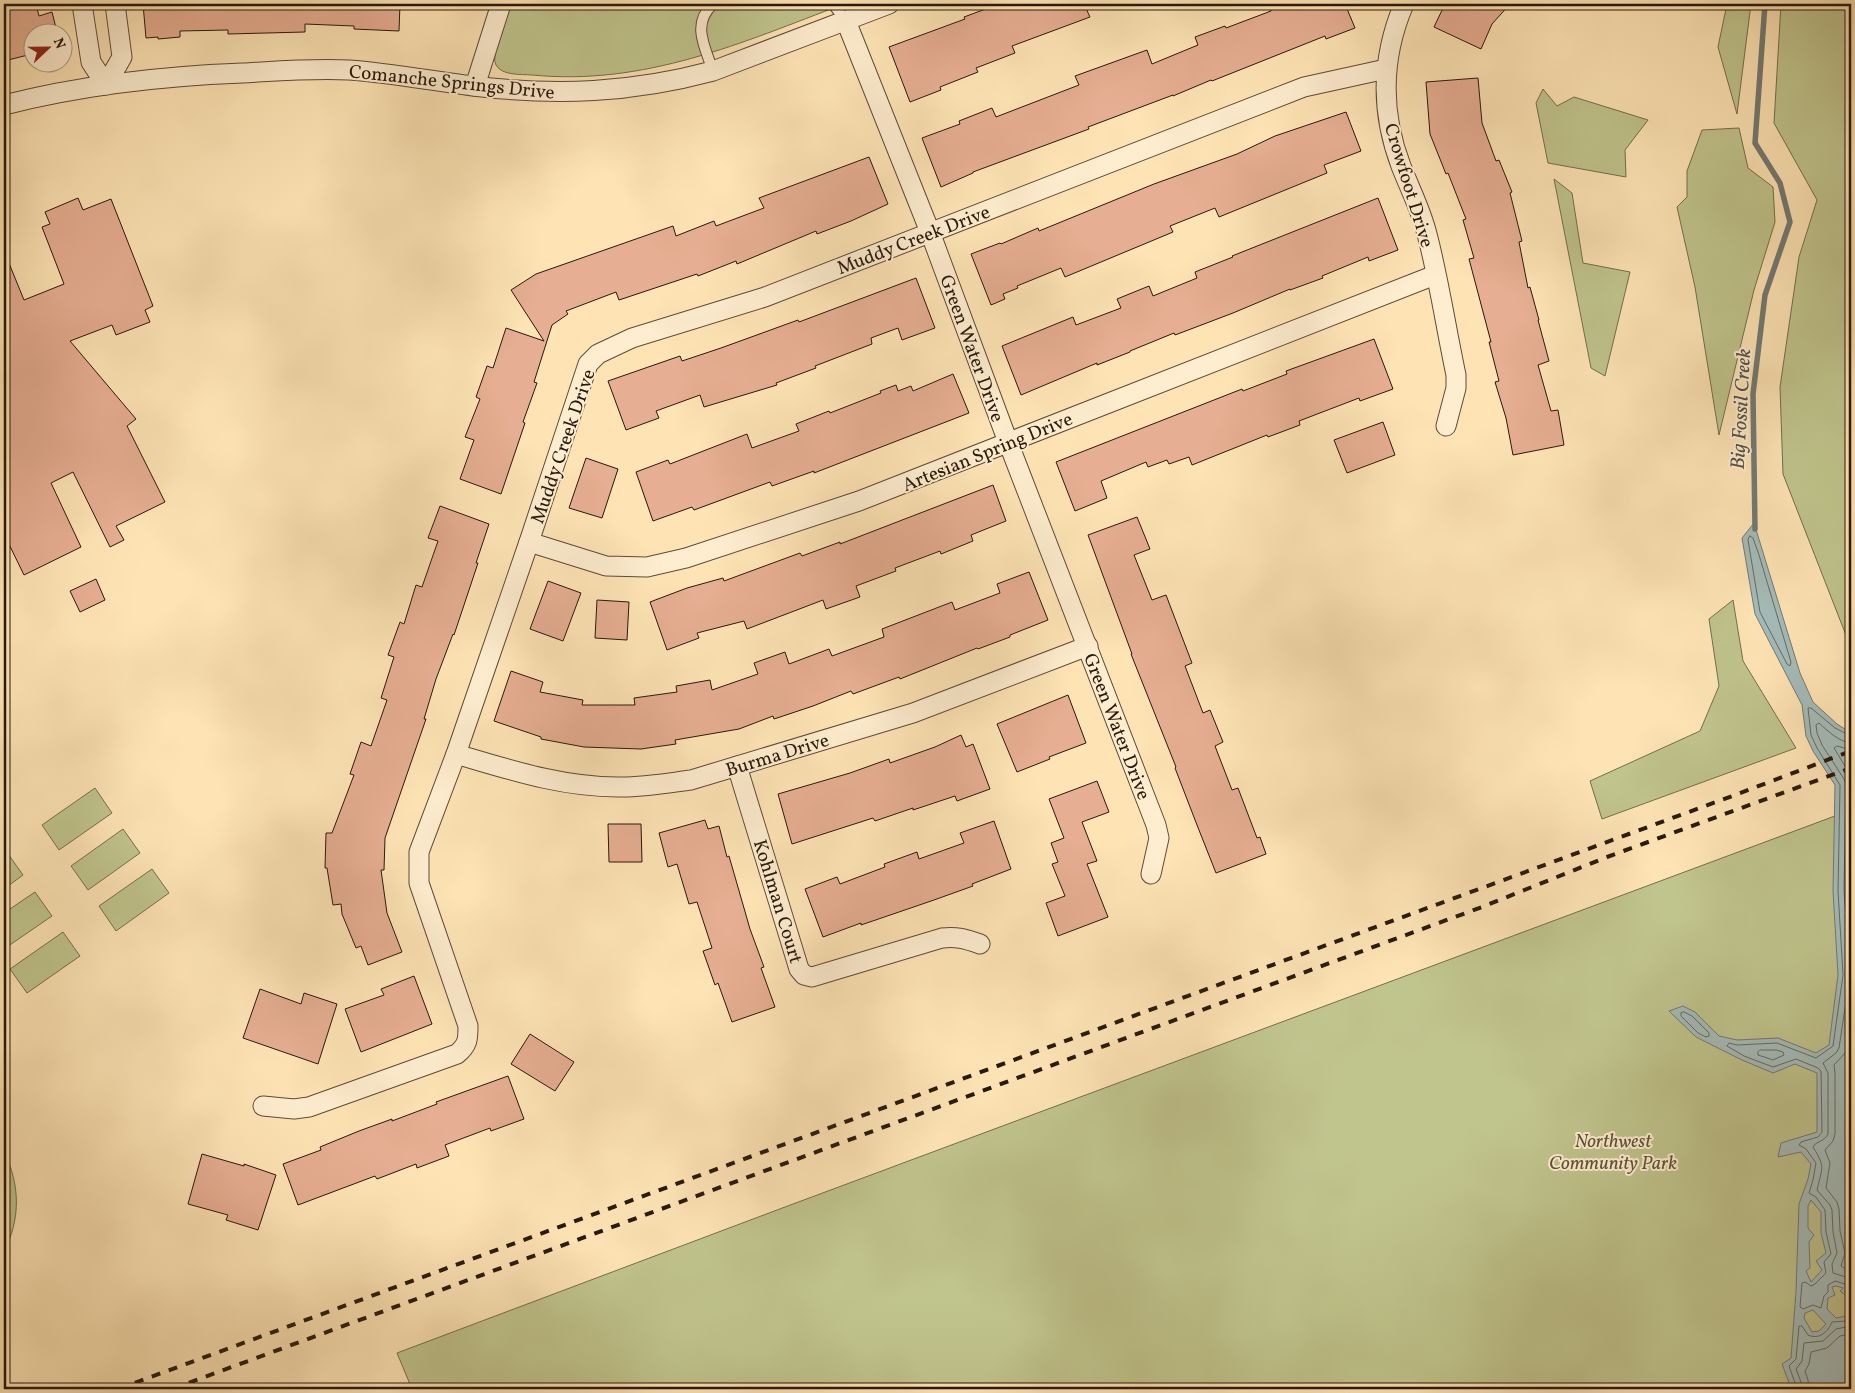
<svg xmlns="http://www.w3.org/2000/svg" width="1855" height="1393" font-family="Vollkorn,serif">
<rect width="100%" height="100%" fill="#fee4b5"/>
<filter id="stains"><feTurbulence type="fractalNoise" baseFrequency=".004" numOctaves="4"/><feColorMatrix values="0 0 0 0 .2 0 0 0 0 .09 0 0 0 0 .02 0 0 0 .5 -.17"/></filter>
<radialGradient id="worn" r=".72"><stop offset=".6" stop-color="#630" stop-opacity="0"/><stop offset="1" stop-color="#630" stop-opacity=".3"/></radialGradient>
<!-- green -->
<g fill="#c0c48d" stroke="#746e4c">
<path d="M511 4H844C741 43 645 86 532 75 521 74 502 76 496 65 490 54 507 17 511 4Z"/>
<path d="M1727 4H1751L1737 114 1718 47Z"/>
<path d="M1781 4H1851V648L1783 474 1780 387 1799 257 1817 200 1774 123Z"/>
<path d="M1543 89 1557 106 1574 97 1648 120 1625 150 1626 177 1548 163 1536 103Z"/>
<path d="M1739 128 1748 168 1773 187 1775 222 1754 290 1719 435 1695 287 1677 207 1687 197V171L1702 130Z"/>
<path d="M1554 179 1572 193 1583 263 1630 272 1605 376 1591 368Z"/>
<path d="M1733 600 1743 661 1796 748 1602 819 1590 781 1700 731 1719 686 1709 619Z"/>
<path d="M95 788 112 813 59 850 42 825Z"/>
<path d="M1851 810V1389H412L397 1353 785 1207Z"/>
<path d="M123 829 140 853 88 890 71 866Z"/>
<path d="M6 851 23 875 4 889V853Z"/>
<path d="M152 869 169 893 116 931 99 906Z"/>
<path d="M35 892 52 916 4 949V913Z"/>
<path d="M63 932 80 956 27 993 10 969Z"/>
<path d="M4 1152C20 1184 21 1219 4 1251Z"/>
</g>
<!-- water -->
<path fill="#a5bcb9" stroke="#737a74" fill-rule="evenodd" d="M1754 523 1800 673 1813 702 1837 724 1851 733V1389H1790V1385L1782 1364 1791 1358 1796 1292 1799 1204 1808 1179 1811 1164 1801 1152 1778 1157 1781 1143 1817 1132V1073L1795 1064 1773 1073 1742 1060 1696 1037 1669 1011 1683 1006 1695 1012 1719 1036 1737 1040 1778 1038 1816 1053 1829 1045 1838 975 1833 891 1835 785 1813 751 1806 736 1802 705 1755 614 1742 538ZM1811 1200 1821 1212V1233L1826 1253 1816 1261 1822 1270 1811 1282 1806 1271 1810 1268 1809 1242 1814 1235 1808 1228V1206ZM1836 1286 1843 1288 1840 1291 1848 1297 1846 1316 1836 1318 1827 1309 1828 1298 1835 1295 1832 1287ZM1813 1310 1826 1324 1819 1331 1812 1332 1804 1318 1805 1313Z"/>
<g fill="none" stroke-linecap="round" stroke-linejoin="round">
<!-- shore -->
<g stroke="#666a62" stroke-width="1">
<path d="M1750 536 1753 538 1759 555 1791 662 1790 666 1787 664 1760 612 1748 540Z"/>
<path d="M1851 736 1835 728 1811 708H1808L1811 735 1817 748 1840 785 1838 891 1843 975 1833 1046 1816 1058 1777 1043 1737 1045 1729 1043 1727 1046 1744 1056 1773 1067 1796 1059 1818 1068 1821 1071 1822 1132 1818 1137 1801 1142 1799 1145 1806 1149 1816 1163 1813 1180 1809 1193 1816 1197 1825 1210 1826 1232 1831 1254 1824 1262 1826 1273 1815 1284 1811 1286 1805 1282 1802 1283 1800 1307 1803 1309 1813 1305 1821 1308 1824 1296 1828 1292V1285L1835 1281 1845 1284 1851 1293"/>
<path d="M1851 743C1839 742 1828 731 1819 723L1816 725 1817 733 1822 745 1844 779 1846 785 1844 890 1850 975 1839 1048 1836 1053 1823 1063 1828 1073V1134C1824 1142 1816 1141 1813 1147 1826 1168 1822 1167 1817 1190L1830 1205 1832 1210 1833 1232 1837 1253 1832 1264 1833 1273 1846 1277 1851 1282"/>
<path d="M1851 750 1837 746 1834 748 1851 776"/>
<path d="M1684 1012 1692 1016 1709 1033V1036L1706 1037 1698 1033 1681 1016V1013Z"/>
<path d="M1851 1018 1846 1052 1834 1065 1835 1074V1134L1833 1141 1825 1150 1830 1163 1826 1188 1837 1202 1839 1209 1840 1231 1845 1253 1841 1266 1851 1272"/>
<path d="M1760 1050H1776L1783 1052 1784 1055 1773 1060 1758 1055V1052Z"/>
<path d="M1795 1389V1383L1789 1366 1796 1359 1799 1326H1802L1808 1335C1819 1340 1828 1332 1832 1322L1847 1321 1851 1317"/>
<path d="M1801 1389V1382L1796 1369 1802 1361 1804 1343 1823 1341 1836 1329 1851 1326"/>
<path d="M1809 1389 1808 1380 1805 1371 1809 1364 1811 1352 1827 1348 1840 1336 1851 1334"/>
</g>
<!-- stream -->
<path stroke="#737a74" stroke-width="5.5" d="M1755 529 1753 394 1765 295 1790 222 1780 183 1755 143 1765 4"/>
</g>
<!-- building -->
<g fill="#e6ae92" stroke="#28180c">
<path d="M16 4H36L39 16 52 12 57 32H32V54L4 61V9L16 6Z"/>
<path d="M143 4H400L399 31 354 29V26L305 24V32L228 34V30L180 31V37L158 39V37L146 38Z"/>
<path d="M999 4H1084L1090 17 1012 46 1015 53 976 68 978 72 940 87 941 90 910 102 889 47 965 19 964 17Z"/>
<path d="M1269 4H1345L1355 28 1326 39 1325 36 1212 81 1211 80 1173 96V95L1088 127 1089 129 973 172V173L941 187 922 138 960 124 959 121 992 108 996 117 1079 85 1075 76 1147 50 1152 64 1198 45 1195 37 1225 26 1226 28 1271 11Z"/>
<path d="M1445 4H1510L1492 24 1481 49 1434 27Z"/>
<path d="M1478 78 1482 123 1496 161 1499 160 1512 192 1510 193 1522 241 1519 242 1528 288 1530 287 1539 320H1538L1549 361 1538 365 1551 411 1558 410 1564 445 1513 455 1506 418 1495 382 1499 381 1489 342H1491L1469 259 1474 258 1463 220 1466 219 1448 173 1446 174 1430 134 1426 82Z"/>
<path d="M1346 112 1361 151 1324 165 1327 173 1219 217 1215 208 1170 226 1173 232 1065 277 1061 268 1017 286 1018 288 1003 294 1005 299 991 305 971 254 1000 243 1001 244 1038 228 1039 231 1154 184 1237 154 1275 136Z"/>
<path d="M869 157 888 204 851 221 817 234 816 231 737 264 736 261 698 276 697 274 619 300 616 292 566 311 568 314 552 325 534 382 537 383 523 422 525 423 501 494 460 479 474 440 465 437 480 399 476 397 487 366 493 368 506 328 544 341 511 290 536 274 673 226 676 236 714 221 716 226 764 208 759 198Z"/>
<path d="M78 198 83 210 111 199 153 306 145 310 150 322 116 335 112 325 70 341 136 419 127 426 165 502 116 526 124 540 110 547 73 472 51 483 81 547 24 575 4 534V251L24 300 64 284 42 227 50 224 45 212Z"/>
<path d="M1378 198 1398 250 1369 261 1368 257 1322 276 1323 278 1290 290V289L1233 313 1175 335 1174 333 1130 351V352L1097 365V363L1021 395 1002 346 1073 317 1076 325 1121 308 1117 299 1149 286 1153 296 1197 278 1195 272 1233 257 1232 256Z"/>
<path d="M916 278 935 328 902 340 898 328 871 338 872 344 815 366 816 368 776 383 777 385 704 407 700 395 656 411 659 418 626 430 608 381 680 356 682 361 721 348 798 320 799 322Z"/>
<path d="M1374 339 1393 389 1360 401 1359 398 1299 421 1300 425 1268 437 1267 435 1192 465 1189 457 1169 464 1167 460 1148 467 1146 462 1101 481 1107 498 1075 511 1056 462 1242 389 1243 391 1287 374 1286 371Z"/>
<path d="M953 374 969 413 814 473V471L772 486 770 482 694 510 692 507 653 521 636 472 668 460 670 464 747 434 752 448 799 431 796 424 829 411 830 413 881 393 880 391 896 385 898 391 911 386 913 391Z"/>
<path d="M1383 422 1395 455 1347 473 1334 440Z"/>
<path d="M586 458 618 469 602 518 569 508Z"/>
<path d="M993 485 1006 521 971 535 973 541 941 554 940 551 895 568 896 571 856 586 860 597 826 609 823 600 747 629 744 621 697 633 699 638 667 650 650 602 687 588 723 578 724 581 800 553 802 556 840 542V544Z"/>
<path d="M440 506 489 524 476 563H478L454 635 453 634 436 679 424 719H426L385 838 384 870H381L387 913 402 952 368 965 361 946 356 948 342 914 341 904 333 905 327 868H325L326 833H332L354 775 350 774 361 742 371 746 387 700 381 698 394 657 388 655 400 622 404 624 416 585 422 587 438 541 428 538Z"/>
<path d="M1137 517 1150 549 1134 555 1152 600 1166 595 1192 663 1185 666 1203 713 1210 710 1223 742 1215 746 1232 790 1238 788 1257 838 1260 837 1266 854 1216 873 1197 825 1175 768 1176 767 1131 654H1132L1088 535Z"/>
<path d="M1029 572 1048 620 1010 635V637L978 649 977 648 900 679 899 677 853 694 851 691 813 706 774 719 773 716 739 729 675 740 676 744 641 749 584 747 541 739V737L494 721 511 671 543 682 540 692 583 700 582 705H635L634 698 677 692 676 686 710 680 712 690 758 674 754 663 785 652 789 664 829 649 832 656 884 637 882 629 952 602 955 610 1000 593 997 584Z"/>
<path d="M96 579 105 600 80 612 70 591Z"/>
<path d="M548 581 581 593 563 641 530 629Z"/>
<path d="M597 600 629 602 627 640 595 638Z"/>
<path d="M1068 695 1086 743 1049 757 1050 759 1017 772 997 724Z"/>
<path d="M961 735 966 747 973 744 990 789 957 801 955 796 913 810V808L875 821 873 818 792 844 778 794 850 773 889 759 890 763 935 747Z"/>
<path d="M1097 781 1109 812 1082 822 1097 861 1087 864 1108 917 1058 936 1046 903 1065 896 1052 864 1058 862 1051 843 1064 838 1049 799Z"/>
<path d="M705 820 708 829 719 826 727 857 729 856 750 929 764 967 761 968 775 1007 732 1022 718 983 715 985 703 951 712 948 697 902 689 904 677 864 668 867 659 833Z"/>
<path d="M994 821 1011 869 972 884 973 886 934 900 861 925V923L823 937 805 889 837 877 840 884 885 867 884 864 917 852 919 859 964 843 960 833Z"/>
<path d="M608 824H641L642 862H609Z"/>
<path d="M414 976 432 1024 361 1052 345 1009 384 995 381 989Z"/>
<path d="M260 989 301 1004 304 993 337 1004 318 1064 243 1038Z"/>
<path d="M530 1034 574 1062 555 1091 511 1064Z"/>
<path d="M508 1076 524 1119 491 1131 490 1128 445 1145 449 1156 417 1168 416 1164 377 1179 375 1176 298 1205 283 1164 321 1150 320 1147 359 1131 392 1119V1121L437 1104 436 1102Z"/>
<path d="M202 1154 244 1166V1164L276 1175 258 1230 226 1220 228 1215 188 1204Z"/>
</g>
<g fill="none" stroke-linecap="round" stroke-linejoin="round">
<!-- lane casing -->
<g stroke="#5e4b36" stroke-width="12">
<g id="lane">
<path d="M833 4 846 21"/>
<path d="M713 71C705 47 691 24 713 4"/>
</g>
</g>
<!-- street casing -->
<g stroke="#5e4b36" stroke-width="21">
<g id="street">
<path d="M82 4 91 62 106 85 122 57 115 4"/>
<path d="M1404 4C1381 58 1380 111 1401 166 1410 189 1421 210 1427 234 1439 280 1446 328 1456 375V388L1446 426"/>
<path d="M846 21 930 232 1008 442 1156 825 1159 838 1151 874"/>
<path d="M475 86 501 4"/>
<path d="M4 105C82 85 163 76 243 73 279 71 314 68 349 70 391 73 432 81 473 86 557 96 631 93 713 71L889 4"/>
<path d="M529 542 606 566 647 567 686 558 859 501 1435 275"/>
<path d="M456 754C510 770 565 788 622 787 645 787 668 783 691 780L913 713 1088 646"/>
<path d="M737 766 799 969 804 975 812 977 942 938C956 936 966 939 980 944"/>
<path d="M263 1106 294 1109 309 1107 457 1054C468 1045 468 1039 468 1026L419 883V852L456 754 529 542 588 364 598 354 632 338 765 297 1304 87 1386 69"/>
</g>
</g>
<!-- lane -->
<use href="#lane" stroke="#feedcf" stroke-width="10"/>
<!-- street -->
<use href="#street" stroke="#feedcf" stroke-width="19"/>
<!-- rail -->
<g stroke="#28180c" stroke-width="4" stroke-dasharray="9 9" stroke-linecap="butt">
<path d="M118 1389 1735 795 1851 751"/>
<path d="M172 1389 1482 907 1607 857 1851 768"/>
</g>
</g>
<g text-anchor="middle" stroke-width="4" stroke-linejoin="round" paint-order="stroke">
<!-- street labels -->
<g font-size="19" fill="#28180c" stroke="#feedcf">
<text transform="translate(452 81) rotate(6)" y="7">Comanche Springs Drive</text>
<text transform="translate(1410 185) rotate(73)" y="7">Crowfoot Drive</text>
<text transform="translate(913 239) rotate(-21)" y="7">Muddy Creek Drive</text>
<text transform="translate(973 348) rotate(70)" y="7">Green Water Drive</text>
<text transform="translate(562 446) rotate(-71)" y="7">Muddy Creek Drive</text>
<text transform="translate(987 451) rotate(-22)" y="7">Artesian Spring Drive</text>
<text transform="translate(1118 726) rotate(69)" y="7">Green Water Drive</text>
<text transform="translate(777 754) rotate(-17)" y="7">Burma Drive</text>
<text transform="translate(779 901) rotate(73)" y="7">Kohlman Court</text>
</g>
<!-- park labels -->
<g font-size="19" font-style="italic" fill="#5d5439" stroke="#feedcf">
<text x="1613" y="1147">Northwest<tspan x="1613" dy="22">Community Park</tspan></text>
</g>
<!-- water labels -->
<g font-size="20" font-style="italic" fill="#545149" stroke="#feedcf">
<text transform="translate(1740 409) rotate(-87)" y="7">Big Fossil Creek</text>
</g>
</g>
<!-- margin -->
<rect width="1855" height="1393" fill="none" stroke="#fee4b5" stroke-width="20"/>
<rect x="5" y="5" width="1845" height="1383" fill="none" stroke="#28180c" stroke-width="2.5"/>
<rect x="10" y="10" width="1835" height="1373" fill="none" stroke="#28180c"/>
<!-- north arrow -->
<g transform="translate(48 48) rotate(68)"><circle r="24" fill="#feedcf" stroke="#a89881"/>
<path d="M0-4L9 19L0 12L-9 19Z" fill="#8f2418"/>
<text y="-8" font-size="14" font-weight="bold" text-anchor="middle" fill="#28180c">N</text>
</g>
<rect width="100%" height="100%" filter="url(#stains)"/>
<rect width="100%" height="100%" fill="url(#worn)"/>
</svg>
